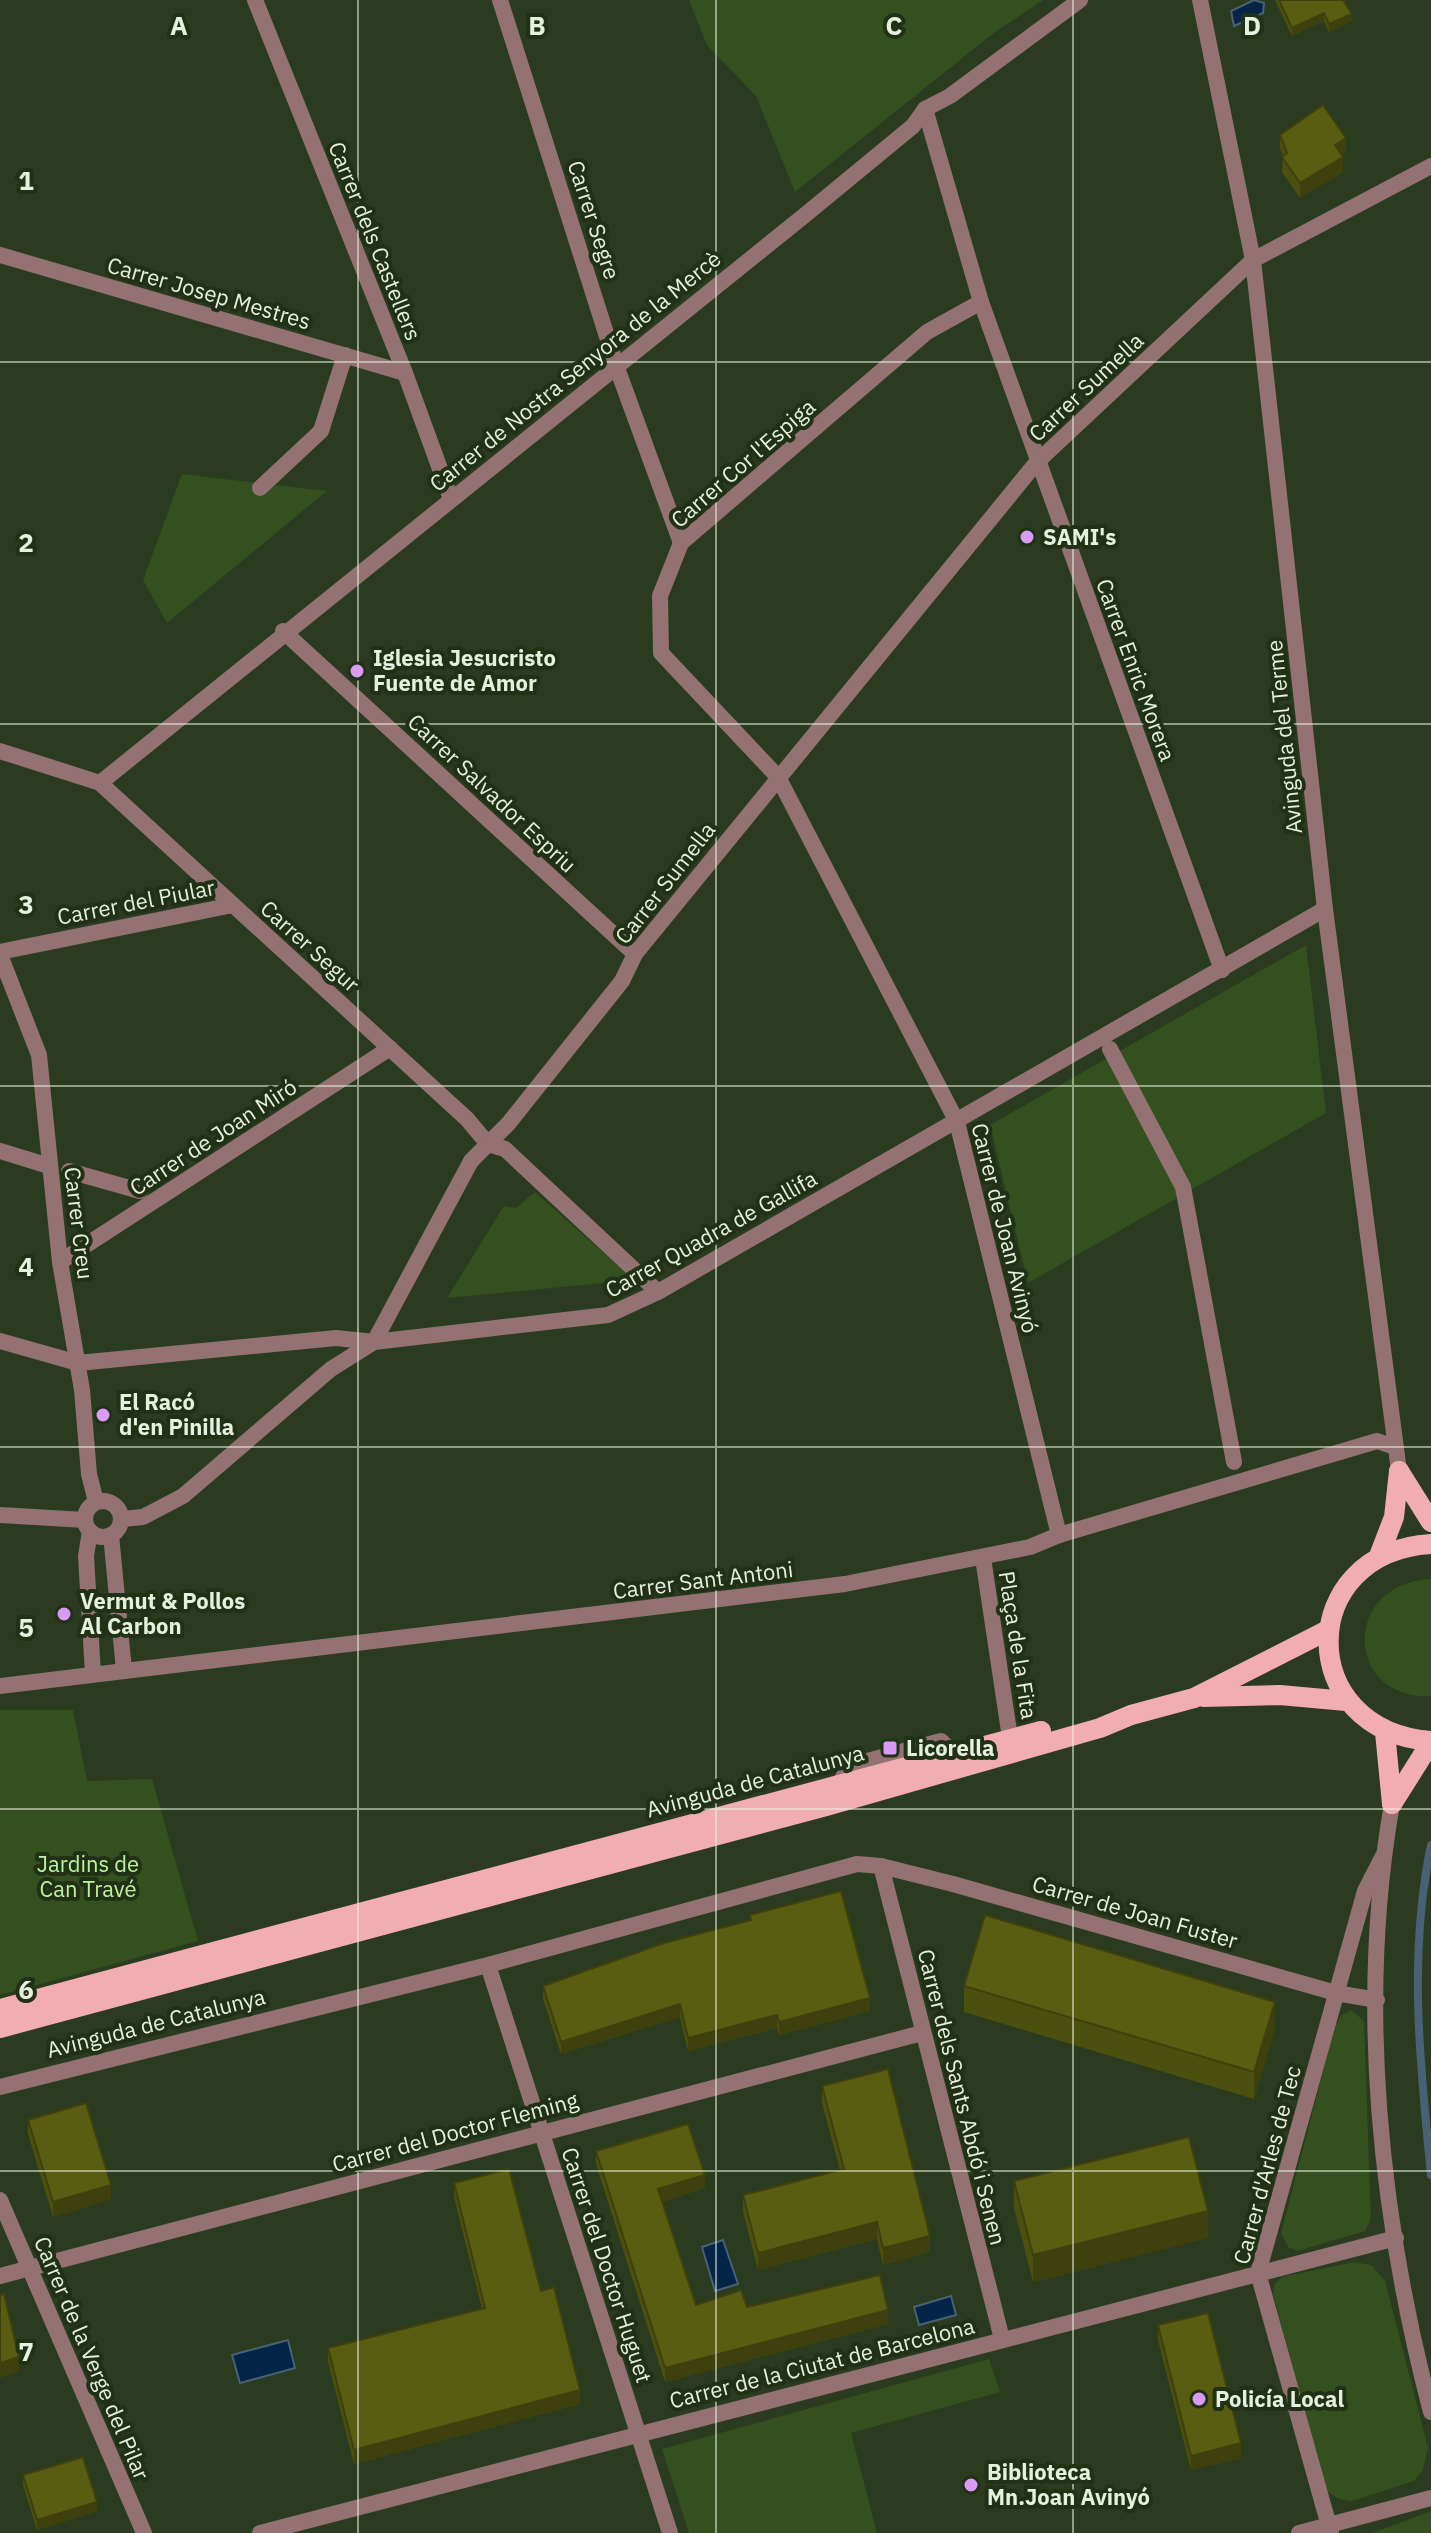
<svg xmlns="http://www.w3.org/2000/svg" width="1431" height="2533" font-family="'IBM Plex Sans',sans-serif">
<rect width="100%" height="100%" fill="#2a3b1f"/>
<!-- green -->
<g fill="#33501e">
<path d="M689 0H1043L991 35 795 192 756 96 707 45Z"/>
<path d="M182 474 327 491 167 623 143 580Z"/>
<path d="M1306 945 1326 1113 1028 1283 990 1125Z"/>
<path d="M535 1192 634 1280 447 1298 504 1206 516 1208Z"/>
<path d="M1431 1579V1696C1346 1701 1339 1584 1431 1579Z"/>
<path d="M0 1710H73L87 1781 152 1779 198 1941 0 1995Z"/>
<path d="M1351 2010 1364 2021 1371 2218 1365 2231 1297 2251 1288 2247 1281 2233 1333 2034 1340 2016Z"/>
<path d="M1354 2262 1371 2265 1385 2281 1428 2448 1423 2470 1414 2481 1352 2501 1339 2499 1325 2490 1273 2294 1274 2285 1282 2277Z"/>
<path d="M989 2359 1000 2392 851 2433 877 2533H689L662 2449Z"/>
<path d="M1431 2511V2533H1373Z"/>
</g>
<!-- water -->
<g fill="#042448" stroke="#486175" stroke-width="2">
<path d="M1254 0 1264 3 1263 13 1234 26 1231 11Z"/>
<path d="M723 2240 738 2284 715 2291 702 2247Z"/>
<path d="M951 2296 956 2315 919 2325 914 2307Z"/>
<path d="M288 2340 295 2368 240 2383 232 2355Z"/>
</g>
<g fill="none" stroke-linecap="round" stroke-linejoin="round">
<!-- stream -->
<path stroke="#486175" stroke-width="8" d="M1431 1845C1408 1954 1420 2065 1431 2175"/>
<!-- service -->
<g stroke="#947274" stroke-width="16">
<path d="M260 488 321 431 345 355"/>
<path d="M840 1783 849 1766 941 1741 953 1753"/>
</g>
<!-- pedestrian -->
<g stroke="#947274" stroke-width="16">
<path d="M1110 1049 1183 1187 1234 1462"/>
<path d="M488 1144 505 1149 658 1292"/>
<path d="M69 1171 140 1191"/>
</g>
<!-- minor -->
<g stroke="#947274" stroke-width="16">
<path d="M255 0 405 373 451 499"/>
<path d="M500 0 617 368 681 543"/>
<path d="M1200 0 1253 260 1325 909 1399 1471"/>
<path d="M925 109 981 302 1222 970"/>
<path d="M0 255 405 373"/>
<path d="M981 302 927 332 681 543 660 596 661 653 778 777 957 1122 1059 1535"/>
<path d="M283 631 635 954"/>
<path d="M0 751 100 783 467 1119 488 1144"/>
<path d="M100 783 805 215 913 126 925 109 950 96 1080 0"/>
<path d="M0 952 233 905"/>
<path d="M0 955 39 1055 60 1262 82 1390 89 1474 96 1502"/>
<path d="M0 1151 49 1166"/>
<path d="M60 1262 390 1048"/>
<path d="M0 1341 78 1363 336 1338 374 1342 608 1315 658 1292 1325 909"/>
<circle cx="103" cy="1519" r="18"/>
<path d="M0 1515 85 1520"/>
<path d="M122 1519 143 1517 183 1496 331 1369 374 1342 471 1161 508 1124 622 981 635 954 1037 462 1253 260 1431 166"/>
<path d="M90 1531 86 1556 93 1674"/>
<path d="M111 1535 124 1670"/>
<path d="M983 1558 1010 1738"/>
<path d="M0 1686 845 1584 1030 1547 1059 1535 1377 1441 1395 1447"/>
<path d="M1392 1804C1357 2003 1380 2217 1431 2412"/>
<path d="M881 1866 1002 2339"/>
<path d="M488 1965 670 2533"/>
<path d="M0 2087 488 1965 857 1864 881 1866 953 1884 1336 1993 1377 2000"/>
<path d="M0 2200 144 2533"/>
<path d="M0 2276 922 2033"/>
<path d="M260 2533 1396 2238"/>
<path d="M1299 2533 1431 2498"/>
<path d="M1331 2533 1258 2273 1365 1891 1383 1856"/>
</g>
<!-- primary -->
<g stroke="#f1adb2" stroke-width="20">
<path d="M1399 1471 1431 1522"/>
<path d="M1431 1544C1295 1552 1294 1731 1431 1741"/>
<path d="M1379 1556 1394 1517 1399 1471"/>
<path d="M1203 1697 1280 1695 1346 1701"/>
<path d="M1385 1732 1392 1804"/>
<path d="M1392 1804 1431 1742"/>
<path d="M0 2009 1041 1731"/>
<path d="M0 2028 826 1806 1100 1728 1131 1715 1194 1698 1328 1630"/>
</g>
</g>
<!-- wall -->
<g fill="#4c500f">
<path d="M1275 0H1343L1352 21 1329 32 1324 21 1292 36Z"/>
<path d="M1280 135 1346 152 1342 155 1343 172 1300 198 1282 172 1283 156 1280 149Z"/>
<path d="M750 1915 870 2011 779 2035 777 2028 688 2051 680 2017 561 2054 543 1999V1986L750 1921Z"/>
<path d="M964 1986 1275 2029 1254 2099 964 2012Z"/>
<path d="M822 2086 930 2252 883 2265 877 2239 758 2270 743 2212V2195L840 2170 822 2103Z"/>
<path d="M28 2120 111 2199 53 2217 28 2134Z"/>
<path d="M596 2151 705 2188 662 2202 696 2305 747 2307 888 2324 665 2382 596 2164Z"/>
<path d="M1014 2181 1208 2238 1033 2282 1014 2208Z"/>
<path d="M454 2183 541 2291 580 2404 354 2464 328 2362V2348L482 2309 454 2197Z"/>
<path d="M1158 2325 1241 2458 1191 2470 1158 2340Z"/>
<path d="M23 2475 97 2511 37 2530 23 2485Z"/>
</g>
<!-- shaded-wall -->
<g fill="#3e410d">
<path d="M1324 13V21L1292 36V28Z"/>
<path d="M1352 14V21L1329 32V24Z"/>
<path d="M1346 138V152L1335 160V145Z"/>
<path d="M1343 157V172L1300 198V183Z"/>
<path d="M870 1998V2011L779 2035V2022Z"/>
<path d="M1275 2002V2029L1254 2099V2072Z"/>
<path d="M680 2004V2017L561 2054V2042Z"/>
<path d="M777 2015V2028L688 2051V2038Z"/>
<path d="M705 2175V2188L658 2203V2189Z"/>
<path d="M111 2185V2199L53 2217V2202Z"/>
<path d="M1208 2211V2238L1033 2282V2255Z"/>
<path d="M877 2222V2239L758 2270V2253Z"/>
<path d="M930 2236V2252L883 2265V2248Z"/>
<path d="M888 2310V2324L665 2382V2368Z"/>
<path d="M19 2357V2371L0 2378V2363Z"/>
<path d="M580 2390V2404L354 2464V2450Z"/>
<path d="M1241 2443V2458L1191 2470V2456Z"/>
<path d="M97 2502V2511L37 2530V2520Z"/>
</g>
<!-- building -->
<g fill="#585d12" stroke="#3e410d" stroke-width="2">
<path d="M1279 0H1343L1352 14 1329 24 1324 13 1292 28Z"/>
<path d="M1323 105 1346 138 1335 145 1343 157 1300 183 1282 157 1287 153 1280 135Z"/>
<path d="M841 1891 870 1998 779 2022 777 2015 688 2038 680 2004 561 2042 543 1986 664 1943 751 1920 750 1915Z"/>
<path d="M985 1915 1275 2002 1254 2072 964 1986Z"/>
<path d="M888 2069 930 2236 883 2248 877 2222 758 2253 743 2195 844 2169 822 2086Z"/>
<path d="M86 2103 111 2185 53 2202 28 2120Z"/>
<path d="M688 2124 705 2175 658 2189 696 2305 741 2290 747 2307 880 2275 888 2310 665 2368 596 2151Z"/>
<path d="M1189 2137 1208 2211 1033 2255 1014 2181Z"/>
<path d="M509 2169 541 2291 554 2287 580 2390 354 2450 328 2348 485 2308 454 2183Z"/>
<path d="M4 2294 19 2357 0 2363V2295Z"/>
<path d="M1208 2313 1241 2443 1191 2456 1158 2325Z"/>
<path d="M83 2457 97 2502 37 2520 23 2475Z"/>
</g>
<!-- grid -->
<path fill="none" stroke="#e5f0de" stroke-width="2" stroke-opacity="0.55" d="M358 0V2533M716 0V2533M1073 0V2533M0 362H1431M0 724H1431M0 1086H1431M0 1447H1431M0 1809H1431M0 2171H1431"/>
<!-- markers -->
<g fill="#d99af8" stroke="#203115" stroke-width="3">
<circle cx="1027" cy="537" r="8"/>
<circle cx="357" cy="671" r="8"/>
<circle cx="103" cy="1415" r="8"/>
<circle cx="64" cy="1614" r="8"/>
<rect x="882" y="1740" width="16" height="16" rx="4"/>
<circle cx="1199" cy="2399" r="8"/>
<circle cx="971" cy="2485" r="8"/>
</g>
<g text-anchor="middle" stroke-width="8" stroke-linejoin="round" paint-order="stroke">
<!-- street labels -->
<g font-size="22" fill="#e5f0de" stroke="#203115">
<text transform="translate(594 220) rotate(72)" y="8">Carrer Segre</text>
<text transform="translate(375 241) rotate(68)" y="8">Carrer dels Castellers</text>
<text transform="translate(209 293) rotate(16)" y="8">Carrer Josep Mestres</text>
<text transform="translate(575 371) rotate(-39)" y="8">Carrer de Nostra Senyora de la Mercè</text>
<text transform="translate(1086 387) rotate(-43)" y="8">Carrer Sumella</text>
<text transform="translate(743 463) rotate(-41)" y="8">Carrer Cor l'Espiga</text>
<text transform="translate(1136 670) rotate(70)" y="8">Carrer Enric Morera</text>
<text transform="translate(1284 737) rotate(-96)" y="8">Avinguda del Terme</text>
<text transform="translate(492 793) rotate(43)" y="8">Carrer Salvador Espriu</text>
<text transform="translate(665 883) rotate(-52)" y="8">Carrer Sumella</text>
<text transform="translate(136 902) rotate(-11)" y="8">Carrer del Piular</text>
<text transform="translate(310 946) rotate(42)" y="8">Carrer Segur</text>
<text transform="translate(213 1137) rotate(-33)" y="8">Carrer de Joan Miró</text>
<text transform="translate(79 1223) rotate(83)" y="8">Carrer Creu</text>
<text transform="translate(1005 1228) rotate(76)" y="8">Carrer de Joan Avinyó</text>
<text transform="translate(711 1234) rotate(-29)" y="8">Carrer Quadra de Gallifa</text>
<text transform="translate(703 1580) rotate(-7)" y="8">Carrer Sant Antoni</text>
<text transform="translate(1018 1645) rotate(81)" y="8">Plaça de la Fita</text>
<text transform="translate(755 1781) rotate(-15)" y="8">Avinguda de Catalunya</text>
<text transform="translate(1135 1912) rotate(16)" y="8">Carrer de Joan Fuster</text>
<text transform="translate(156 2023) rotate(-14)" y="8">Avinguda de Catalunya</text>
<text transform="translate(962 2097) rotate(76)" y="8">Carrer dels Sants Abdó i Senen</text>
<text transform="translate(455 2132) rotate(-15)" y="8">Carrer del Doctor Fleming</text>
<text transform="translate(1267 2165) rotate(-75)" y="8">Carrer d'Arles de Tec</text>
<text transform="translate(607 2265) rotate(72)" y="8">Carrer del Doctor Huguet</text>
<text transform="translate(92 2358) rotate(67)" y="8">Carrer de la Verge del Pilar</text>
<text transform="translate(822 2363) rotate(-14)" y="8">Carrer de la Ciutat de Barcelona</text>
</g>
<!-- poi labels -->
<g font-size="22" font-weight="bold" fill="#e5f0de" stroke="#203115" text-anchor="start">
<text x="1043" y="545">SAMI's</text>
<text x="373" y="666">Iglesia Jesucristo<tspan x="373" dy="25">Fuente de Amor</tspan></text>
<text x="119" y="1410">El Racó<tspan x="119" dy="25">d'en Pinilla</tspan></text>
<text x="80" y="1609">Vermut &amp; Pollos<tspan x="80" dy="25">Al Carbon</tspan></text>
<text x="906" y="1756">Licorella</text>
<text x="1215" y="2407">Policía Local</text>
<text x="987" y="2480">Biblioteca<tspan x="987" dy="25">Mn.Joan Avinyó</tspan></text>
</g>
<!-- park labels -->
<g font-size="22" fill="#bef39d" stroke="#203115">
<text x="88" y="1872">Jardins de<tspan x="88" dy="25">Can Travé</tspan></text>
</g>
</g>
<g font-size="26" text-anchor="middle" font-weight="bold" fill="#e5f0de" stroke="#203115" stroke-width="8" stroke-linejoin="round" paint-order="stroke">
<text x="179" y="35">A</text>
<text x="537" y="35">B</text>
<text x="894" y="35">C</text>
<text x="1252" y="35">D</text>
<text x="26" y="190">1</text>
<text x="26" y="552">2</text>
<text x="26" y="914">3</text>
<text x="26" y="1276">4</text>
<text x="26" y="1637">5</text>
<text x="26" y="1999">6</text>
<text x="26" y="2361">7</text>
</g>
</svg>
